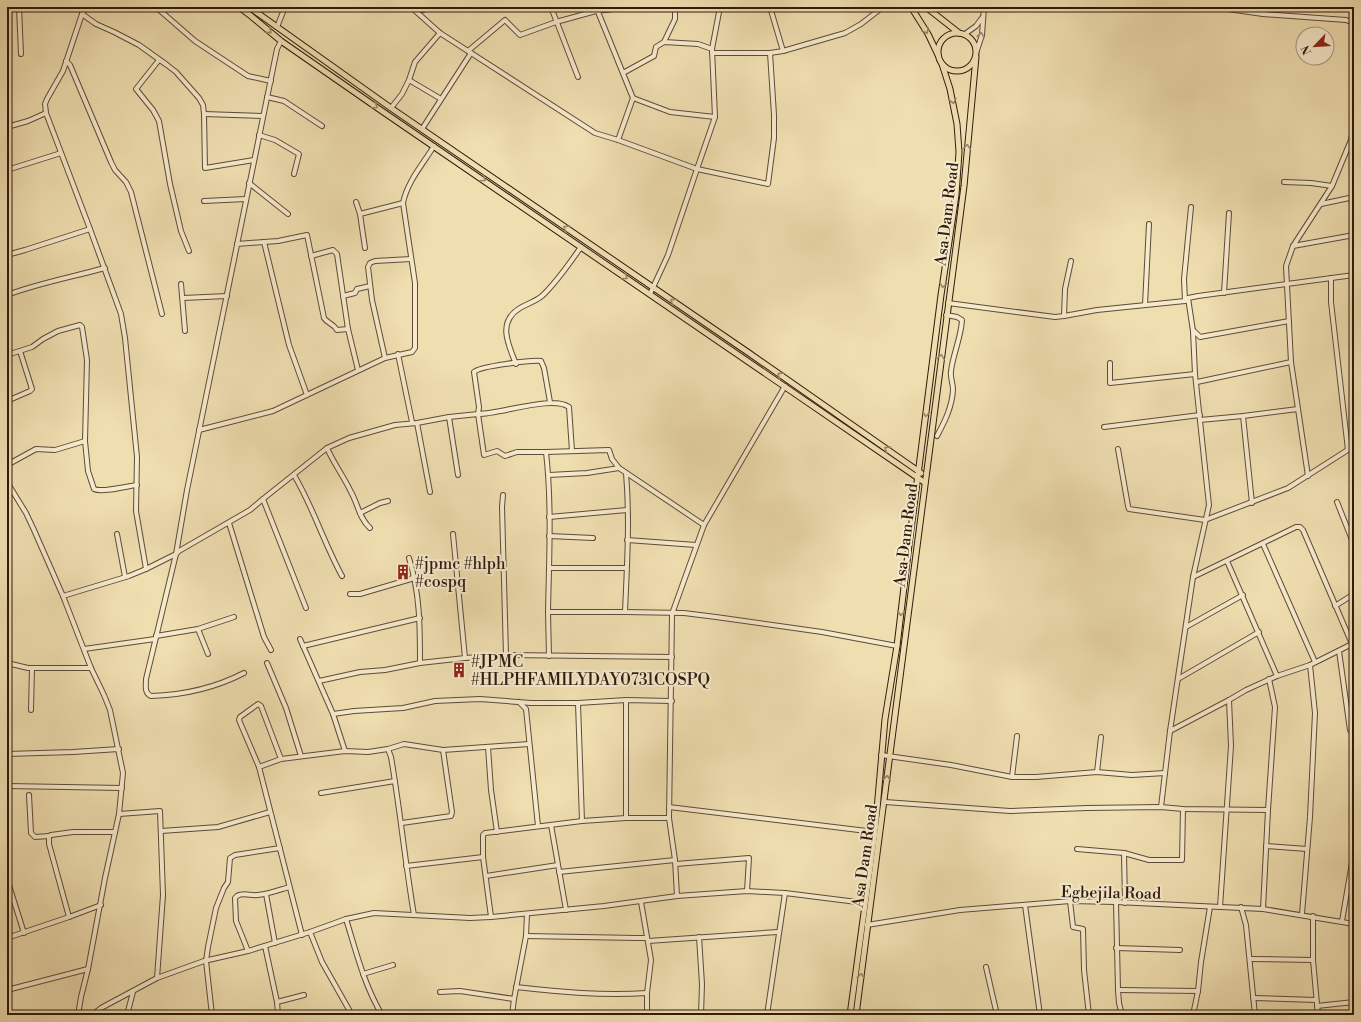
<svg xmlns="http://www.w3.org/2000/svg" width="1361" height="1022" font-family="'Libre Bodoni',serif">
<rect width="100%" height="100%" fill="#efdeb0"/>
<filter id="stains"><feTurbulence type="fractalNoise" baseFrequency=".005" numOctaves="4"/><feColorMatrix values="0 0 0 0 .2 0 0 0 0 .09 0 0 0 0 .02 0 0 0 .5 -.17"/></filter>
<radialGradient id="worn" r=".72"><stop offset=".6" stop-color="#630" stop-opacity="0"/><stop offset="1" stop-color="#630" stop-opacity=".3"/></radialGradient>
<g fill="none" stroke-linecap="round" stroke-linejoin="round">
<!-- minor casing -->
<g stroke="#5f4b37" stroke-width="6">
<g id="minor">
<path d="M19 7 21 54"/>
<path d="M86 7 82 14 63 71 47 99 45 104 46 113 90 229 121 314 125 338 137 457 136 511 146 569"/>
<path d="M156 7 195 41 248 76 271 81"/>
<path d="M411 7 440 33 595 133 618 140 697 169 668 255 650 294"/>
<path d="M551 7 578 77"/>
<path d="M596 7 633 98 618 140"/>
<path d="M720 7 712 49 715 117 697 169 768 184 774 138V115L770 53"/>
<path d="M770 7 783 51"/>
<path d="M1214 7 1263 14 1346 20 1354 23"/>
<path d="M414 8 423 10"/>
<path d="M82 14 96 24 114 32 139 45 167 65 176 72 199 98 203 105 204 114 205 168 254 160"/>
<path d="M1263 14 1265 7"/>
<path d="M277 27 285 7"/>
<path d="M440 33 415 62 409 80 441 99"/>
<path d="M965 34 976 26 982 18"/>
<path d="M664 42 675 19V7"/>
<path d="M468 51 505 20 520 35 556 22 596 11 629 7"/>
<path d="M712 53H770L783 51 845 33 861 24 883 7"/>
<path d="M976 53 982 35 984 7"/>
<path d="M159 60 136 89 153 110 159 121 170 184 181 231 189 251"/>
<path d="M66 61 70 65 111 162 115 170 126 182 131 192 162 314"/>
<path d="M623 73 654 56 656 47 664 42 698 44 712 49"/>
<path d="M267 97 284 101 322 126"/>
<path d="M633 98 670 112 715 117"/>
<path d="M391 108 402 94 409 80"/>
<path d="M204 114 263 116"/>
<path d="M7 127 28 121 46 113"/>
<path d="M422 129 471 53"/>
<path d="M259 135 275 140 299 154 294 174"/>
<path d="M7 170 61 153"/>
<path d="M1284 182 1311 183 1332 186"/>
<path d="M249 183 288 214"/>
<path d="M204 201 246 199"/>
<path d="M356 202 360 214 365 248"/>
<path d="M1321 204 1354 197"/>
<path d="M360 214 403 203"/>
<path d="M264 242 278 241 307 235 324 318C328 324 333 323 337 330L348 329"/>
<path d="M237 244 264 242 289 345 307 395"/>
<path d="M1293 246 1354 235"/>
<path d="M7 255 25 250 90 229"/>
<path d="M311 256 333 250 337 254 348 329 358 370"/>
<path d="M1331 278V302L1348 450"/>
<path d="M181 284 185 331"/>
<path d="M1224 293 1229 213"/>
<path d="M7 295C39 283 72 277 105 268"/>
<path d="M343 296 355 293 357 289 370 286"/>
<path d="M183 298 227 296"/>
<path d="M1185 301 1184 279 1191 207"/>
<path d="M948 303 1055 317 1064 316 1097 310 1185 301 1188 298 1198 296 1354 275"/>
<path d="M1145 305 1149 224"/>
<path d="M1064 316 1065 289 1071 261"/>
<path d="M1194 331 1200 337 1289 321"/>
<path d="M398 354 412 422"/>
<path d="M7 355 32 347 43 339 58 331 80 325 82 327 87 360 85 441 88 471 94 489C102 493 127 486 137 485"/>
<path d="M385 358 372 300 368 267 370 263 375 261 411 259"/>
<path d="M1110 363V383L1195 374"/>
<path d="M516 364C508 344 497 322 520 308 527 304 536 301 542 296 557 282 569 264 581 247"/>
<path d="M1197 382 1291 362"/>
<path d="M7 401 30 391 32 389 20 351"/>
<path d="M550 402 544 368 541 361C532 360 480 366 474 372L479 407 478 414C501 414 552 395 569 407L572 451"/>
<path d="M1243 416 1252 503"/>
<path d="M449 417 458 475"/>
<path d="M1200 420 1243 416 1298 409"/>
<path d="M417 423 430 492"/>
<path d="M1104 427 1200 415"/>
<path d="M199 430 273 411 385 358 412 352 415 348V283L403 203C407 182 423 164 434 146"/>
<path d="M937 436C945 421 952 407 953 390 953 383 950 377 951 371 953 354 961 338 962 320L957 317 946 315"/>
<path d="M327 448C334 464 344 477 351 492 358 504 359 518 370 528"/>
<path d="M1118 449 1128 506 1129 509 1205 520 1288 488 1354 446"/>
<path d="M546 452 609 450 612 459 619 468 704 525"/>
<path d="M7 465 36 449 55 450 85 441"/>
<path d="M294 475C313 507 324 543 342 576"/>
<path d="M549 475 587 473 619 468"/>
<path d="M1308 476 1291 362 1286 266 1293 246 1332 186 1351 140 1354 125"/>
<path d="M7 482 26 513 34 530 63 596 91 668 104 695 110 710 123 773 119 814 105 878 88 969 81 997 78 1015"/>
<path d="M503 495 502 507 506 655"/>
<path d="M263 499 306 608"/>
<path d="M1337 502 1354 545"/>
<path d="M360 513 380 503 388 501"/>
<path d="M549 517 627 510"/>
<path d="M229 523 264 637 271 650"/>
<path d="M117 534 125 577"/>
<path d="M453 534 465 658"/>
<path d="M549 536 593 538"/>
<path d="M627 540 696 545"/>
<path d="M1263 544 1315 662"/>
<path d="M409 558C420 593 420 627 420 663"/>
<path d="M1227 561 1277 676"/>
<path d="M549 568H626"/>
<path d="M1193 577 1296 527H1300L1303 530 1352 644"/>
<path d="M350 594H360L411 579 414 576"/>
<path d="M63 596 129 576 146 569 176 554 179 551 250 510 263 499 327 448 349 438 395 425 417 423 449 417 478 414 484 455 497 451 505 456 517 452H546C552 505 549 559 548 612H625L684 613 716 617 822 632 897 646"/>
<path d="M1335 606 1354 594"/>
<path d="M548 612 549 656"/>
<path d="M625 612C627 565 630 519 626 473"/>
<path d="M1186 627 1243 595"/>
<path d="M198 629 208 654"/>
<path d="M156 636 198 629 234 617"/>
<path d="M300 639 333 714 345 751"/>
<path d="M303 646 420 618"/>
<path d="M84 649 155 639"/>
<path d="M1339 651 1350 730"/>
<path d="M7 663 28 668H91"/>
<path d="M267 663 286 708 301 756"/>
<path d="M244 673C215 688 184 695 151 696 144 693 146 685 146 679L176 554 187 490 277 49 281 41"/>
<path d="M1178 679 1259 632"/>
<path d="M319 681 360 672 385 670 420 663 465 658 506 655 672 657"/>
<path d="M626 700V818"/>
<path d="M519 702 526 709 538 826"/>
<path d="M578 703 582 821"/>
<path d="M31 710 32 668"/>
<path d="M333 714 354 711 403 708 435 701 480 699 531 703H578L626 700 672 701"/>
<path d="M1170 731 1229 700 1246 690 1277 676 1310 665 1354 643"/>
<path d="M488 747 491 790 497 832"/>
<path d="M388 749 391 757C400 809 405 862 414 915"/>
<path d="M7 754 73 752 119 749"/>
<path d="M881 755 951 765 1012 777H1036L1097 772 1132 775 1165 773"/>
<path d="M281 759 261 706 258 704 240 717 239 720 259 767 302 935"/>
<path d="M259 767 281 759 345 751 368 752 388 749 404 744 443 750 529 744"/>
<path d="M1097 772 1101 737"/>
<path d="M1012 777 1017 736"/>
<path d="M7 786 122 788"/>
<path d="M321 793 395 781"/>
<path d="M29 795 31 833 35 837 49 836"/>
<path d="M885 802 1010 811 1087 808 1161 807 1183 809 1268 810"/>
<path d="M669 807 875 832"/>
<path d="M1161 807 1170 731 1193 577 1209 505 1195 374 1193 331 1188 298"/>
<path d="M119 814 160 811 163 895 157 978"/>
<path d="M402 823 451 816 452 812 443 750"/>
<path d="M551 825 566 910"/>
<path d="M161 831 218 827 270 812"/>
<path d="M1266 846 1307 849"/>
<path d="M1077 849 1124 853 1149 860H1182L1183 809"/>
<path d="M1124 853 1125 903"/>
<path d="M676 864 749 858 747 891"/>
<path d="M406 866 483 857"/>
<path d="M559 872 675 860"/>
<path d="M486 876 558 865"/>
<path d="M7 879 24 933"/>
<path d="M266 894 275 943"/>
<path d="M677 896 675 860 669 818 672 614 704 525 785 386"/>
<path d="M1070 901 1073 927 1083 929 1084 970 1089 1015"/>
<path d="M641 902 651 960 647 993V1015"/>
<path d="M1116 902 1118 990 1119 1003 1122 1015"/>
<path d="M1025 905 1040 1015"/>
<path d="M1220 907 1231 746 1229 700"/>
<path d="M1241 907 1246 925 1255 1015"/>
<path d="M1263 909 1268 810 1275 707 1269 679"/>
<path d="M1302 914 1310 817 1315 713 1310 665"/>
<path d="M1313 916V960L1318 1015"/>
<path d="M69 917 49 844V836L51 835 73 832H115"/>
<path d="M491 917 483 857V835L485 833 582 821 626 818H669"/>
<path d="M346 919C356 951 364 985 382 1015"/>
<path d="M1342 921 1354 851"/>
<path d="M867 925 960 910 1070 901 1116 902 1263 909 1354 924"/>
<path d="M310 932 322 962 352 1015"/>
<path d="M526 936 637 938H647"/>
<path d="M699 937 702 984 701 1015"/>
<path d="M7 938 69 917 101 905"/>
<path d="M648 941 778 932"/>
<path d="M265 946 277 1002 278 1015"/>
<path d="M1116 948 1180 950"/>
<path d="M248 951 236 921 235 898 237 896C243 892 251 896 258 895 269 894 279 890 289 887"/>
<path d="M1250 959 1313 960"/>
<path d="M986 967 997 1015"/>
<path d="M363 974 393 965"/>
<path d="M516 987C560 992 603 996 647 993"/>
<path d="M7 990 88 969"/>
<path d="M1118 990 1198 991 1201 962 1210 907"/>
<path d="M440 992 460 991 514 999 526 936 527 914"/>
<path d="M1253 998 1316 1000"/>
<path d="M277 1002 304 995"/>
<path d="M1317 1006 1354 1002"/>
<path d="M92 1015 101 1008 157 978 204 961 248 951 310 932 346 919 374 913 470 918 491 917 604 906 677 896 747 891 785 893 865 903"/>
<path d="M127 1015 133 992"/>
<path d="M212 1015 206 961 208 947 216 908 224 888 228 882 230 858 235 855 280 848"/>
<path d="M425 1015 431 1014V1015"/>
<path d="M512 1015 514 999"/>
<path d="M767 1015 785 893"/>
<path d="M1193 1015 1198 991"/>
</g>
</g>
<!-- major casing -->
<g stroke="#2f1a0f" stroke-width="7">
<g id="major">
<path d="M239 7 251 16 281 41 379 109 924 482"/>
<path d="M249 7 391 108 749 353 921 473"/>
<path d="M911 7 928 34 938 55"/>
<path d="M926 7 959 33"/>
<circle cx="957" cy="52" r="19"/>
<path d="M850 1015 875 832 885 719 897 646 909 545 941 295 956 195 959 152 957 124 950 89 942 64"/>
<path d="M856 1015 964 186 976 57"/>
</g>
</g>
<!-- minor -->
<use href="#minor" stroke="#f5eacc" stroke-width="4"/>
<!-- major -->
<use href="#major" stroke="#efdeb0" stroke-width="5"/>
</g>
<!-- one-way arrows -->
<defs><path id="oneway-chevron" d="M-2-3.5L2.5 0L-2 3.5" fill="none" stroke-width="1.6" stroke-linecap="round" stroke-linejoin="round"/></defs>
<g stroke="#998668">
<use href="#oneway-chevron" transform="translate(269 31) rotate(40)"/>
<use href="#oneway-chevron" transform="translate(926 31) rotate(61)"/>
<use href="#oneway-chevron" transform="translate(953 101) rotate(77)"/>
<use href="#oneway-chevron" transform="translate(375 106) rotate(35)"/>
<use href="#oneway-chevron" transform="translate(967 147) rotate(-85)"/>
<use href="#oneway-chevron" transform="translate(483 179) rotate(35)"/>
<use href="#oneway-chevron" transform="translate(566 228) rotate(-145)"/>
<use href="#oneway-chevron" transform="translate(625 277) rotate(34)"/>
<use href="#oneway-chevron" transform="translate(943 285) rotate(100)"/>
<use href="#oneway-chevron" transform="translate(673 301) rotate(-146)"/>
<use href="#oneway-chevron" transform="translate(941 357) rotate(-82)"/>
<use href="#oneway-chevron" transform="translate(780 375) rotate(-145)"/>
<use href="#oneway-chevron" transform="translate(926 414) rotate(98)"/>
<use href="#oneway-chevron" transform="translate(887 449) rotate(-145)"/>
<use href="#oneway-chevron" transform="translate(901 613) rotate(95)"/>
<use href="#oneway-chevron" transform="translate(887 778) rotate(-84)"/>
<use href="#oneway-chevron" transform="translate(861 976) rotate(-83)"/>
</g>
<use stroke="#9c8c77" href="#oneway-chevron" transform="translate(981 35) rotate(-80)"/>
<!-- icons -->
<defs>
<g id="building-bare" transform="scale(1.2)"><path d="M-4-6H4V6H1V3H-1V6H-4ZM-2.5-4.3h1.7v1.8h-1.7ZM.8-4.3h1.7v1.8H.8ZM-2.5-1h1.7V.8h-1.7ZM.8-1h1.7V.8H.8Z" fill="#8f2418" stroke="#f5eacc" stroke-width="2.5" paint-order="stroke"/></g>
</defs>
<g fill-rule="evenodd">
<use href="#building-bare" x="403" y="572"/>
<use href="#building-bare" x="459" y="670"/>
</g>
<g text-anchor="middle" stroke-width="4" stroke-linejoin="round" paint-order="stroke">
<!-- street labels -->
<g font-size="16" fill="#2f1a0f" stroke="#f5eacc">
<text transform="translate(946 214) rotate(-83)" y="6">Asa Dam Road</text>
<text transform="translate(905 535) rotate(-83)" y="6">Asa Dam Road</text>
<text transform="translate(864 856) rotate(-82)" y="6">Asa Dam Road</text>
<text transform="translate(1111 892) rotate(1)" y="6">Egbejila Road</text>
</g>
<!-- poi labels -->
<g font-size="16" fill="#2f1a0f" stroke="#f5eacc" text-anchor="start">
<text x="415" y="569">#jpmc #hlph<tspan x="415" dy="18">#cospq</tspan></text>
<text x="471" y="667">#JPMC<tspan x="471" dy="18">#HLPHFAMILYDAY0731COSPQ</tspan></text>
</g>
</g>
<!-- margin -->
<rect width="1361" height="1022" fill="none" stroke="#efdeb0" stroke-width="24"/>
<rect x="8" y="8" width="1345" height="1006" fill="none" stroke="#2f1a0f" stroke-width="2"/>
<rect x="12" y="12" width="1337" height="998" fill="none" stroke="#2f1a0f"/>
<!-- north arrow -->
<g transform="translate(1315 46) rotate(245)"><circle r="19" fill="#f5eacc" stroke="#a69780"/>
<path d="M0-3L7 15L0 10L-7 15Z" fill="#8f2418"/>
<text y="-6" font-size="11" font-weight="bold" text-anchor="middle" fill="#2f1a0f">N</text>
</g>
<rect width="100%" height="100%" filter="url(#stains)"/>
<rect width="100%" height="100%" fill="url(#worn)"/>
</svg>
